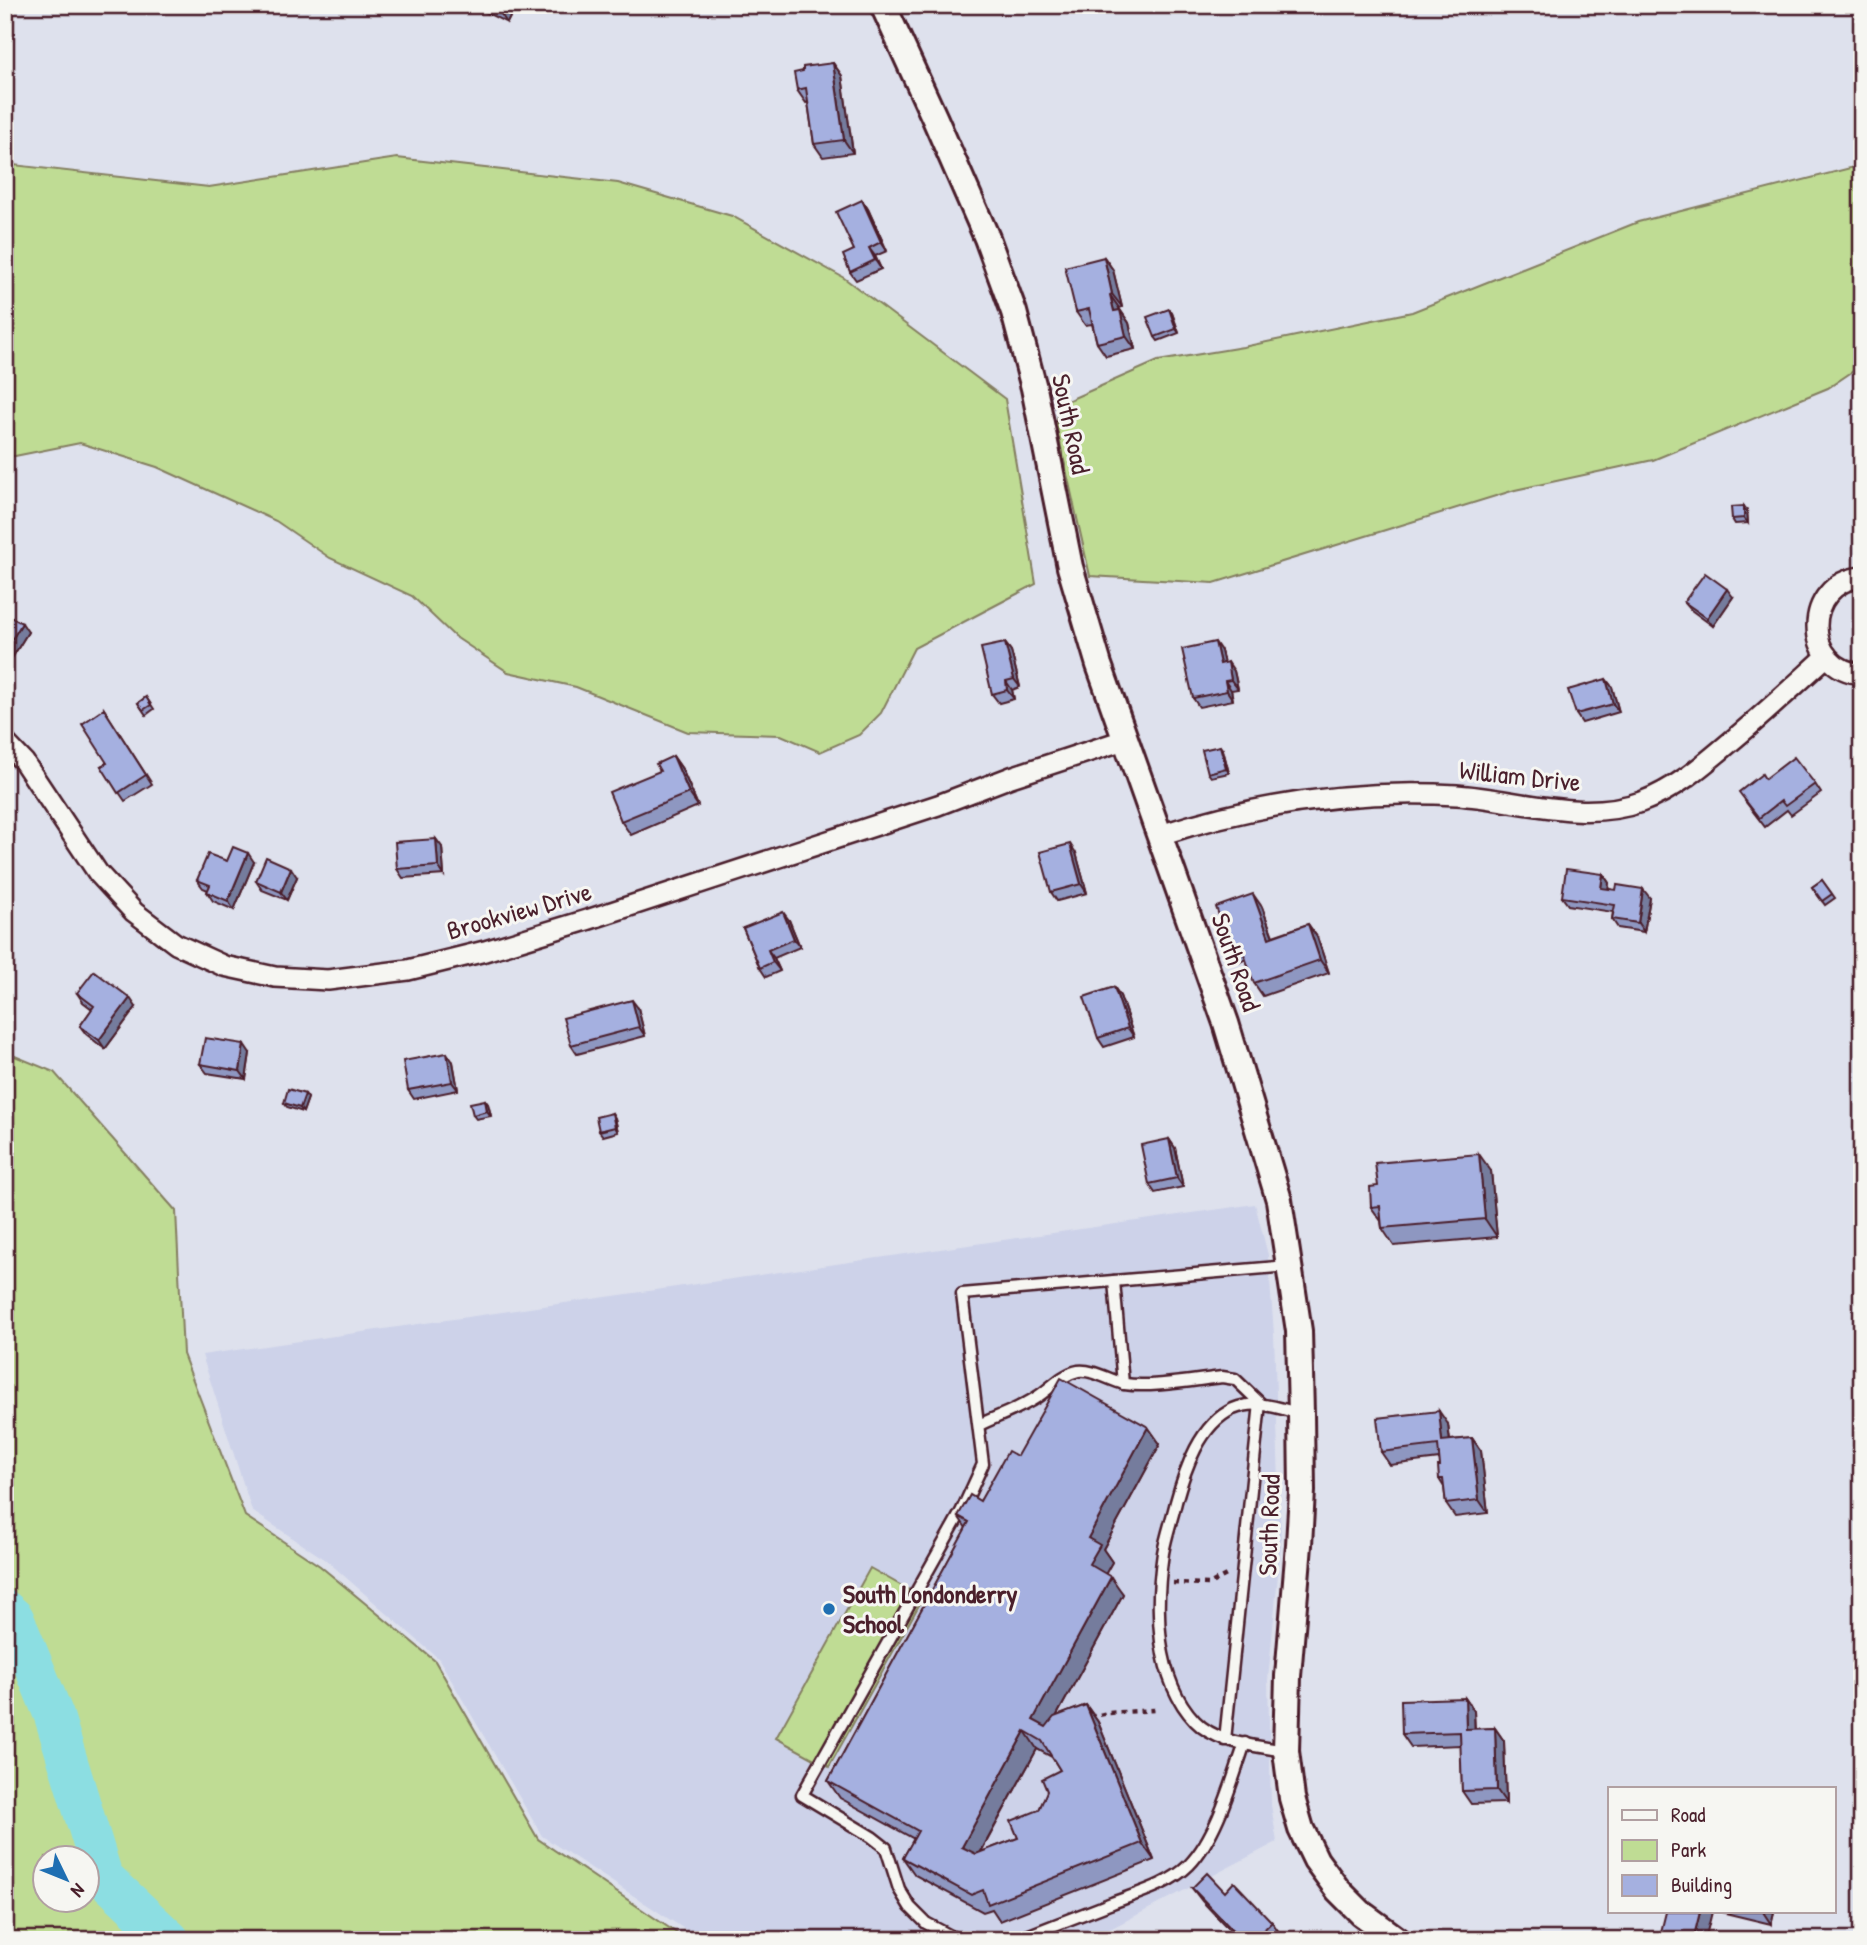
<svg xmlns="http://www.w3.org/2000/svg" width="1867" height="1945" font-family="'Patrick Hand',sans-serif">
<rect width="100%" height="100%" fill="#dee1ed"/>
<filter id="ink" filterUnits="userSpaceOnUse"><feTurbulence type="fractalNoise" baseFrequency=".0143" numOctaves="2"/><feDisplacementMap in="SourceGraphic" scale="14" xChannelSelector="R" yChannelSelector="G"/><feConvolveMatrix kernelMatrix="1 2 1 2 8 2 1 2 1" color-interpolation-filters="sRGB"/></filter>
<g filter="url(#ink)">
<!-- built -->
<path fill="#cdd2e9" d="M1255 1204 1268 1255 1274 1334 1281 1543 1268 1680 1271 1805 1277 1842 1089 1940H696L692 1934 542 1836 439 1659 326 1560 252 1511 202 1355Z"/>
<!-- green -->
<g fill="#bfdc94" stroke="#847e60" stroke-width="2" fill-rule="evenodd">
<path d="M397 158 618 183 732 216 844 278 1005 399 1036 584 914 648 881 713 859 735 820 752 781 735 688 732 576 687 508 672 454 636 412 596 330 558 276 521 157 467 80 443 15 456H5V164L209 187Z"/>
<path d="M1862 165V365L1828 388 1653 460 1515 490 1214 583 1090 576 1056 425 1060 404 1158 361 1243 347 1412 312 1638 222Z"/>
<path d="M5 1052 54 1072 176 1211 183 1354 245 1516 320 1566 435 1661 538 1839 687 1940H5ZM46 1857H88V1899H46Z"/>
<path d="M870 1568 923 1598 829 1767 776 1738Z"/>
</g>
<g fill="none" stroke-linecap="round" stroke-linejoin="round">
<!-- river -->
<path stroke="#8cdee2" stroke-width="40" d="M5 1610 14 1618 54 1716 103 1877 170 1940"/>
<!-- service casing -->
<g stroke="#4a1f2b" stroke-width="15">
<g id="service">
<path d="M1114 1281 1123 1384"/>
<path d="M979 1425C998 1416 1019 1409 1037 1397 1050 1389 1062 1374 1078 1371 1094 1369 1110 1381 1125 1384 1149 1388 1195 1380 1222 1377L1235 1379 1260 1403 1225 1740"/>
<path d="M1284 1751C1254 1745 1217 1744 1195 1721 1155 1679 1155 1607 1163 1553 1166 1536 1172 1519 1176 1502 1185 1469 1200 1424 1233 1409 1257 1399 1278 1408 1301 1414"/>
<path d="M958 1940 926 1923 910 1907 899 1889 886 1848 872 1837 802 1795 961 1512 983 1464 962 1294 1288 1266"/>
<path d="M1017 1940C1049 1927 1081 1915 1112 1903 1138 1893 1169 1885 1189 1865 1217 1836 1232 1781 1245 1743"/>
</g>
</g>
<!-- minor casing -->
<g stroke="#4a1f2b" stroke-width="24">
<g id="minor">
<path d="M1862 577C1802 583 1802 669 1862 674"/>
<path d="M5 742 24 762 98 873 134 912 176 944 224 966 275 977 328 980 408 970 485 951 587 920 938 805 1011 777 1124 740"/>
<path d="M1160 835C1258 803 1354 789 1457 795 1516 799 1582 823 1641 802 1674 790 1701 767 1728 744 1762 716 1794 686 1827 656"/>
</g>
</g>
<!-- tertiary casing -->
<g stroke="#4a1f2b" stroke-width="30">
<path id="tertiary" d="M883 5 935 119 987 238 1014 312 1034 388 1070 567 1099 665 1226 1023 1279 1200 1299 1331 1301 1414 1302 1491 1299 1545 1288 1676 1286 1751 1292 1798 1301 1829 1316 1860 1338 1890 1361 1913 1398 1940"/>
</g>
<!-- path -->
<g stroke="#4a1f2b" stroke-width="4.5" stroke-dasharray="5 5" stroke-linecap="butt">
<path d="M1173 1583 1209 1584 1228 1574"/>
<path d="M1090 1717 1108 1713 1155 1710"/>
</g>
<!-- service -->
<use href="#service" stroke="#f6f6f2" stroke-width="10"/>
<!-- minor -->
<use href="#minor" stroke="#f6f6f2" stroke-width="19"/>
<!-- tertiary -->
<use href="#tertiary" stroke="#f6f6f2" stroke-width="24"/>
</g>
<!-- wall -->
<g fill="#8e97c1" stroke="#4a1f2b" stroke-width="2" fill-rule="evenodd">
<path d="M478 5H516L507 23 481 10Z"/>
<path d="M833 63 842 76 853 153 823 157 814 144 808 102 806 103 797 90 803 71Z"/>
<path d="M862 200 868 209 887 251 875 256 881 269 856 280 850 272Z"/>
<path d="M1104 257 1113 270 1122 307 1119 308 1129 323 1135 349 1106 356 1097 343 1092 324 1085 325 1076 312Z"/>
<path d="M1169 309 1172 313 1179 333 1158 341 1155 337Z"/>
<path d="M1747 510 1748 523 1735 524 1732 519Z"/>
<path d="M1733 597 1713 626 1691 610 1684 602Z"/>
<path d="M5 614 28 632 12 658 5 654Z"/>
<path d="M1005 643 1011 651 1020 687 1012 690 1014 699 999 703 992 694Z"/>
<path d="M1221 651 1224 663 1234 671 1238 689 1231 690 1233 700 1199 707 1193 698Z"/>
<path d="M1606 679 1612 687 1619 712 1582 723 1576 714Z"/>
<path d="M146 697 154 709 146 715 138 703Z"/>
<path d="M104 709 152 784 125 801 101 766 107 763Z"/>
<path d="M1223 750 1229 773 1211 777 1208 773Z"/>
<path d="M673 756 682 769 698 806 631 835 621 821 660 771Z"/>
<path d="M1765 779 1815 784 1821 793 1791 815 1787 810 1765 827 1745 801Z"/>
<path d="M436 839 442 847 444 875 403 878 397 869Z"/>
<path d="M1076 853 1087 893 1057 901 1051 892Z"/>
<path d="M227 861 254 862 234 910 213 901 207 892 208 890 203 888 197 880Z"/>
<path d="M1603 874 1609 883 1608 889 1650 898 1644 932 1618 928 1612 919 1613 912 1568 905 1562 897Z"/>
<path d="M297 877 287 900 262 890 256 881Z"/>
<path d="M1822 880 1835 898 1825 905 1812 887Z"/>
<path d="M1262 907 1273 936 1308 924 1317 937 1329 973 1263 996 1254 983 1246 959 1240 962 1231 949Z"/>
<path d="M789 920 800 947 774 958 780 971 766 977 760 968 743 928Z"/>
<path d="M1114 987 1120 996 1134 1037 1104 1047 1098 1038Z"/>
<path d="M77 993 136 1007 105 1049 86 1034 80 1026 92 1009 83 1002Z"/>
<path d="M638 1008 645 1036 577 1054 571 1045Z"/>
<path d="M250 1053 246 1079 207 1073 200 1064Z"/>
<path d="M453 1062 458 1090 414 1099 408 1090Z"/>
<path d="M305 1094 308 1098 303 1112 287 1107 284 1103Z"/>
<path d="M485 1100 488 1104 491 1116 476 1119 473 1115Z"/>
<path d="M612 1113 615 1118 618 1132 603 1136 599 1131Z"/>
<path d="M1169 1139 1175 1148 1183 1187 1155 1193 1149 1184Z"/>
<path d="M1491 1171 1497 1237 1394 1246 1382 1228 1381 1221 1371 1207Z"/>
<path d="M1448 1424 1450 1440 1472 1438 1481 1451 1488 1513 1455 1517 1446 1504 1444 1487 1439 1479 1440 1466V1459L1390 1465 1381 1452Z"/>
<path d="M1148 1427 1160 1444 1103 1549 1112 1562 1105 1573 1123 1594 1056 1717 1086 1705 1098 1722 1154 1860 1000 1921 992 1909 983 1912 915 1875 903 1858 914 1839 840 1798 828 1781 966 1528 958 1516 980 1501 1017 1456ZM1037 1749 1052 1757 1060 1770 1039 1810 1018 1838 981 1852Z"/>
<path d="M1465 1698 1474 1711 1475 1729 1495 1728 1504 1741 1506 1803 1471 1804 1462 1791 1461 1745 1411 1747 1402 1734Z"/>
<path d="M1192 1888 1225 1892 1272 1922 1281 1935 1276 1940H1239L1202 1901Z"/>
<path d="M1721 1912H1774L1771 1924Z"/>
</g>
<!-- shaded-wall -->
<g fill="#747b9d" stroke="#4a1f2b" stroke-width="2">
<path d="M506 5H516L507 23 501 14Z"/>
<path d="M833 63 842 76 853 153 844 140Z"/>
<path d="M862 200 868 209 887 251 881 242Z"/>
<path d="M869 248 875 256 881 269 875 260Z"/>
<path d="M1104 257 1113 270 1122 307 1112 294Z"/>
<path d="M1110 295 1119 308 1123 325 1114 311Z"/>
<path d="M1169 309 1172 313 1179 333 1176 329Z"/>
<path d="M1120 310 1129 323 1135 349 1126 336Z"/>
<path d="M1744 506 1747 510 1748 523 1744 518Z"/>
<path d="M1727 589 1733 597 1713 626 1707 618Z"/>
<path d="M22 623 28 632 12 658 6 649Z"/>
<path d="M1215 642 1221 651 1226 673 1220 664Z"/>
<path d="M1005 643 1011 651 1020 687 1014 679Z"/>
<path d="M1228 662 1234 671 1238 689 1231 680Z"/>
<path d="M1606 679 1612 687 1619 712 1613 704Z"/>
<path d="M1006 681 1012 690 1014 699 1007 690Z"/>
<path d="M1225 681 1231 690 1233 700 1227 691Z"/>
<path d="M1220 746 1223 750 1229 773 1226 768Z"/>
<path d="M673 756 682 769 698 806 689 793Z"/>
<path d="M436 839 442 847 444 875 438 866Z"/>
<path d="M1070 844 1076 853 1087 893 1081 884Z"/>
<path d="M248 853 254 862 234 910 228 901Z"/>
<path d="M291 868 297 877 287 900 281 892Z"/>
<path d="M1603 874 1609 883 1607 897 1601 888Z"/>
<path d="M1643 889 1650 898 1644 932 1638 923Z"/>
<path d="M1253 894 1262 907 1278 951 1269 938Z"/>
<path d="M783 912 789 920 800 947 794 939Z"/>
<path d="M1308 924 1317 937 1329 973 1320 960Z"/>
<path d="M768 950 774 958 780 971 773 962Z"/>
<path d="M1114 987 1120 996 1134 1037 1128 1028Z"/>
<path d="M130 998 136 1007 105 1049 99 1040Z"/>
<path d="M632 1000 638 1008 645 1036 639 1027Z"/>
<path d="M244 1044 250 1053 246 1079 240 1071Z"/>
<path d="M447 1053 453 1062 458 1090 452 1082Z"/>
<path d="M305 1094 308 1098 303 1112 300 1108Z"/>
<path d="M485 1100 488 1104 491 1116 487 1111Z"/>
<path d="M612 1113 615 1118 618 1132 615 1127Z"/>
<path d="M1169 1139 1175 1148 1183 1187 1177 1178Z"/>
<path d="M1479 1154 1491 1171 1497 1237 1485 1219Z"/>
<path d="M1439 1411 1448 1424 1451 1454 1442 1441Z"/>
<path d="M1148 1427 1160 1444 1103 1549 1112 1562 1101 1582 1089 1564 1088 1538Z"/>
<path d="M1472 1438 1481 1451 1488 1513 1479 1500Z"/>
<path d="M1111 1577 1123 1594 1045 1737 1033 1720Z"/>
<path d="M1465 1698 1474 1711 1475 1742 1466 1729Z"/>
<path d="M1086 1705 1098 1722 1154 1860 1142 1843Z"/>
<path d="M1495 1728 1504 1741 1506 1803 1497 1790Z"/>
<path d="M1025 1731 1037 1749 974 1864 962 1847Z"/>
<path d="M1700 1912H1712L1705 1940H1693Z"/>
<path d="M1763 1912H1774L1771 1924Z"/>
</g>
<!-- building -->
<g fill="#a5b0e0" stroke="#4a1f2b" stroke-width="2" fill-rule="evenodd">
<path d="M483 5H506L501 14Z"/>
<path d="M833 63 844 140 814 144 806 88 797 90 794 73 803 71V67Z"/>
<path d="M862 200 881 242 869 248 875 260 850 272 843 255 854 250 836 212Z"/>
<path d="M1104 257 1112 294 1110 295 1114 311 1120 310 1126 336 1097 343 1089 309 1076 312 1065 267Z"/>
<path d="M1169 309 1176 329 1155 337 1147 317Z"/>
<path d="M1744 506V518L1732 519 1731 507Z"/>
<path d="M1705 573 1727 589 1707 618 1684 602Z"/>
<path d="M5 614 22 623 6 649H5Z"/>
<path d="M1215 642 1220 664 1228 662 1231 680 1225 681 1227 691 1193 698 1182 649Z"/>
<path d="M1005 643 1014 679 1006 681 1007 690 992 694 981 648Z"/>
<path d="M1606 679 1613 704 1576 714 1568 690Z"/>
<path d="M146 697 151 705 143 710 138 703Z"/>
<path d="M104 709 146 775 118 793 101 766 107 763 82 724Z"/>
<path d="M1220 746 1226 768 1208 773 1202 750Z"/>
<path d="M673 756 689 793 621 821 609 792 660 771 656 764Z"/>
<path d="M1794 757 1815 784 1785 806 1781 801 1759 818 1739 792 1762 774 1765 779Z"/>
<path d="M436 839 438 866 397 869 395 842Z"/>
<path d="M1070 844 1081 884 1051 892 1040 852Z"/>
<path d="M233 847 248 853 228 901 207 892 210 885 197 880 208 854 227 861Z"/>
<path d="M266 857 291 868 281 892 256 881Z"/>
<path d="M1566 869 1603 874 1601 888 1616 890 1617 885 1643 889 1638 923 1612 919 1615 905 1562 897Z"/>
<path d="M1822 880 1832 894 1822 901 1812 887Z"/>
<path d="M1253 894 1269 938 1308 924 1320 960 1254 983 1241 945 1231 949 1216 907Z"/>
<path d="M783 912 794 939 768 950 773 962 760 968 743 928Z"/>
<path d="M94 971 130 998 99 1040 80 1026 94 1006 77 993Z"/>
<path d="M1114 987 1128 1028 1098 1038 1084 997Z"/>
<path d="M632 1000 639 1027 571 1045 563 1018Z"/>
<path d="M205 1038 244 1044 240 1071 200 1064Z"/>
<path d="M447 1053 452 1082 408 1090 403 1061Z"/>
<path d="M288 1089 305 1094 300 1108 284 1103Z"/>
<path d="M485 1100 487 1111 473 1115 470 1103Z"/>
<path d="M612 1113 615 1127 599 1131 596 1117Z"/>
<path d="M1169 1139 1177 1178 1149 1184 1141 1145Z"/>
<path d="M1479 1154 1485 1219 1382 1228 1380 1206 1371 1207 1370 1187 1378 1186 1375 1163Z"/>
<path d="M1061 1378 1148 1427 1088 1538 1100 1545 1089 1564 1111 1577 1033 1720 1046 1727 1054 1717 1086 1705 1142 1843 988 1904 983 1890 971 1895 903 1858 918 1831 828 1781 969 1522 958 1516 970 1495 980 1501 1008 1451 1017 1456ZM1025 1731 1042 1741 1060 1770 1042 1779 1047 1791 1039 1810 1011 1821 1018 1838 976 1854 962 1847Z"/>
<path d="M1439 1411 1442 1441 1472 1438 1479 1500 1446 1504 1443 1479H1439L1438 1466H1440L1438 1445 1381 1452 1377 1418Z"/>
<path d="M1465 1698 1466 1729 1495 1728 1497 1790 1462 1791 1460 1732 1402 1734 1401 1700Z"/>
<path d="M1207 1873 1225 1892 1234 1882 1272 1922 1253 1940H1242L1192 1888Z"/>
<path d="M1666 1912H1700L1693 1940H1659Z"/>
</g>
</g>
<!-- markers -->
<circle fill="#1f6fb2" stroke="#f6f6f2" stroke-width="2.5" cx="829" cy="1609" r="7"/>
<g text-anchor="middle" stroke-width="6" stroke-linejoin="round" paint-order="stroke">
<!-- street labels -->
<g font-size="26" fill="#4a1f2b" stroke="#f6f6f2">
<text transform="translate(1071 424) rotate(78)" y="9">South Road</text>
<text transform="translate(1520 776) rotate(6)" y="9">William Drive</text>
<text transform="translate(519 911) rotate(-16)" y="9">Brookview Drive</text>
<text transform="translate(1236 962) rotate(71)" y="9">South Road</text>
<text transform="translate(1269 1525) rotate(-88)" y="9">South Road</text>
</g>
<!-- poi labels -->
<g font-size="26" font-weight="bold" fill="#4a1f2b" stroke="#f6f6f2" text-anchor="start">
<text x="843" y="1603">South Londonderry<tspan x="843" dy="30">School</tspan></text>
</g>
</g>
<!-- margin -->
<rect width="1867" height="1945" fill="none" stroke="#f6f6f2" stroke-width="28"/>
<rect x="14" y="14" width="1839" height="1917" fill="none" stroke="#4a1f2b" stroke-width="2.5" filter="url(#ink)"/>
<!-- legend -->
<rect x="1608" y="1787" width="228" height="126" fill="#f6f6f2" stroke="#b1a0a2" stroke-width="2"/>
<rect x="1622" y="1810" width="35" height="10" fill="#f6f6f2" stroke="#b1a0a2" stroke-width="2"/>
<text x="1671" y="1822" font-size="21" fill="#4a1f2b">Road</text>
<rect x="1622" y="1840" width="35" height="21" fill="#bfdc94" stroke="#b1a0a2" stroke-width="2"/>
<text x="1671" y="1857" font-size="21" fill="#4a1f2b">Park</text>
<rect x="1622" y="1875" width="35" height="21" fill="#a5b0e0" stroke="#b1a0a2" stroke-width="2"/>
<text x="1671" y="1892" font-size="21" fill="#4a1f2b">Building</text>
<!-- north arrow -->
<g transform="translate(66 1879) rotate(133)"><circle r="33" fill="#f6f6f2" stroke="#b1a0a2" stroke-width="2"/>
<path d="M0-5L12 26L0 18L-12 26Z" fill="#1f6fb2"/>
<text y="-10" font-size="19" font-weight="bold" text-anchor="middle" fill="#4a1f2b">N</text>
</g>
</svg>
